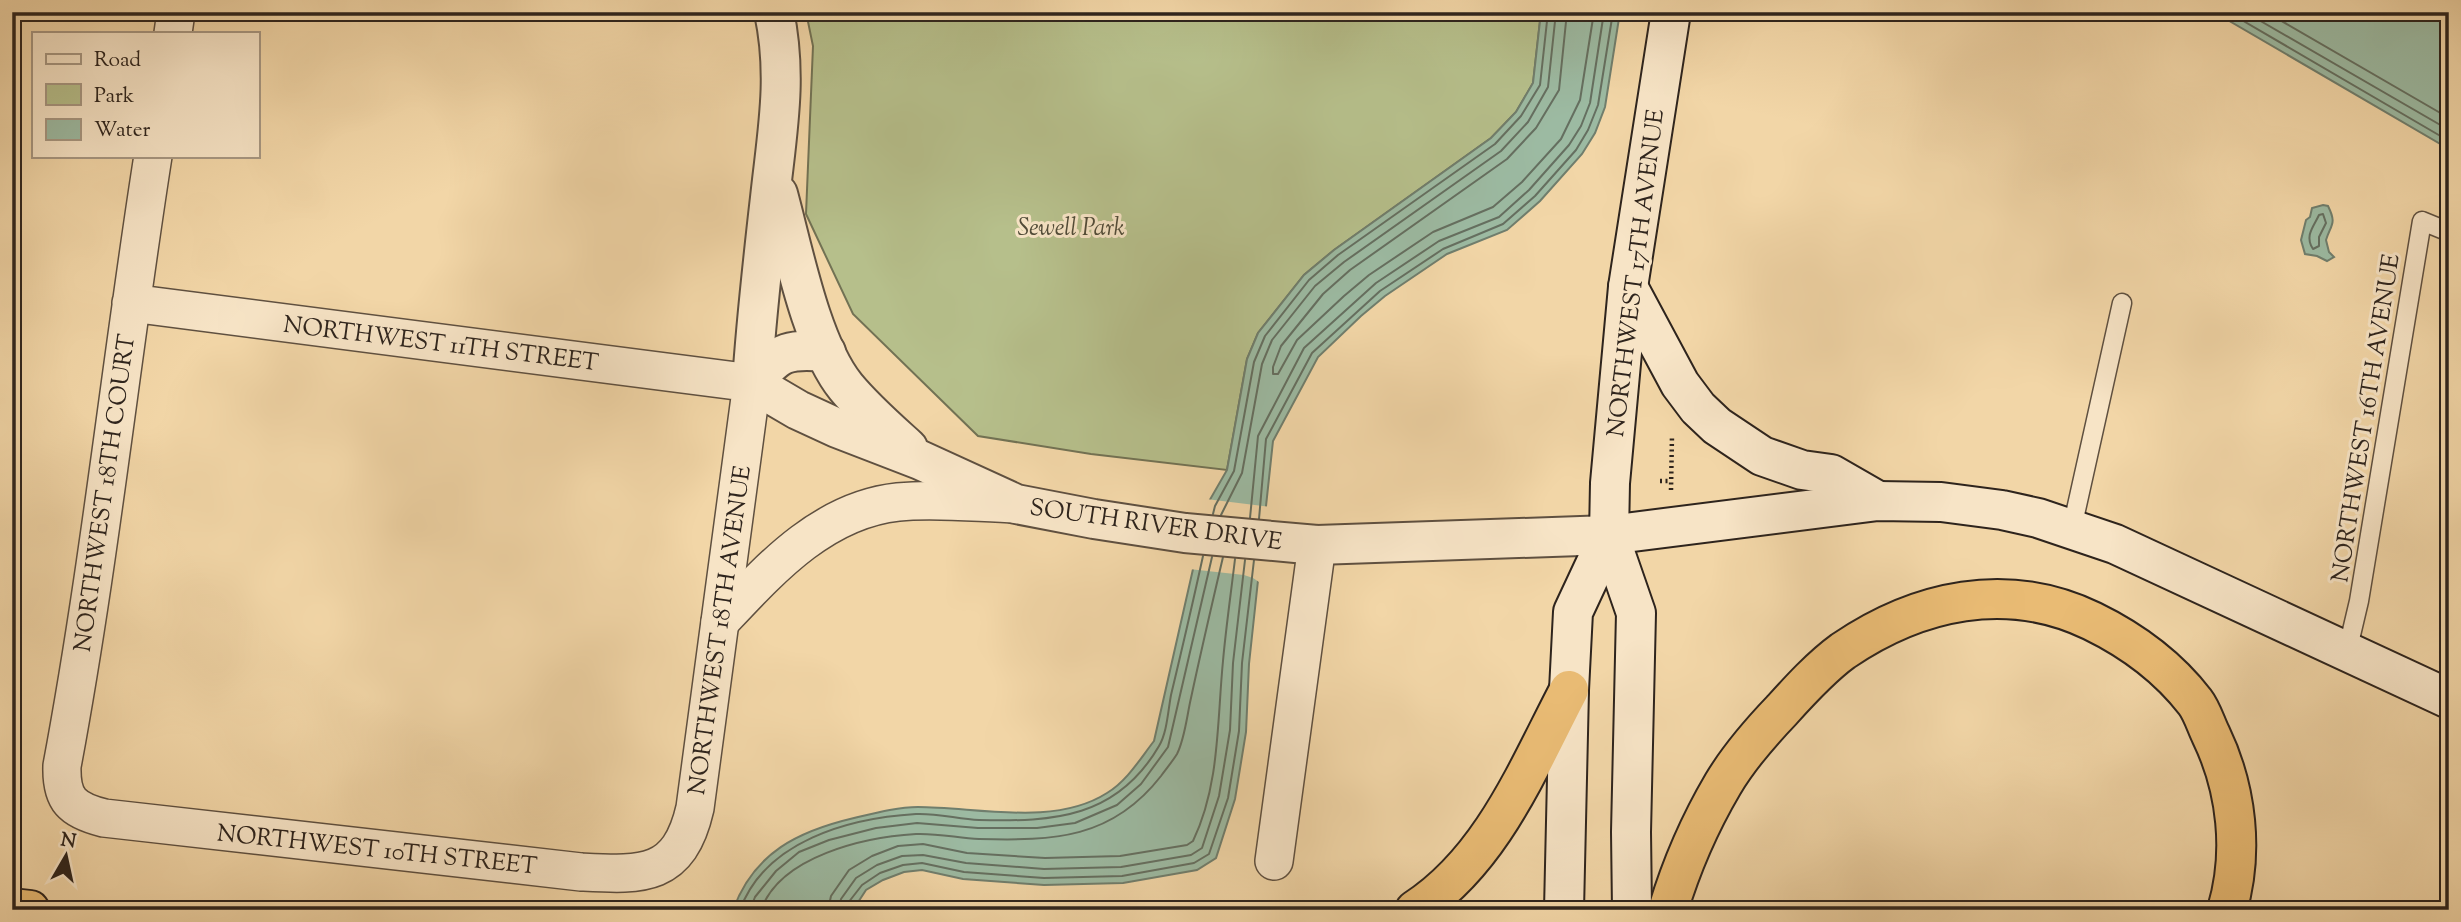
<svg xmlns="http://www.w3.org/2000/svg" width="2461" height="922" font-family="'Sorts Mill Goudy',serif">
<rect width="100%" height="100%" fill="#f2d6a7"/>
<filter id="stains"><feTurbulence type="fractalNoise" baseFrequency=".00286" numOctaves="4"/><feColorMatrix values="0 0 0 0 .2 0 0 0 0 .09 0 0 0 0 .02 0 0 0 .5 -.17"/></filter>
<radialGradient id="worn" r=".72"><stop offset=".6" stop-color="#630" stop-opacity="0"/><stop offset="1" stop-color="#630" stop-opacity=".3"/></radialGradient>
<!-- green -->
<path fill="#b6bf8b" stroke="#727254" stroke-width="2" d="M806 12H1541L1533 83 1516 112 1491 138 1334 250 1304 275 1258 333 1247 359 1227 470 1091 454 978 436 853 314 806 214 813 46Z"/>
<!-- water -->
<g fill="#9cbaa2" stroke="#707e6d" stroke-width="2">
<path d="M1541 12H1620L1605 107 1595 133 1582 154 1540 201 1507 230 1447 254 1385 296 1361 316 1318 357 1273 441 1249 664 1246 732 1235 799 1216 858 1197 870 1123 883 1044 885 963 879 922 870 904 872 883 880 866 890 853 910H733C754 852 799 831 854 818 875 813 897 807 918 807 976 807 1054 827 1107 793 1127 781 1140 759 1154 741L1208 503 1227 470 1247 359 1258 333 1304 275 1334 250 1491 138 1516 112 1533 83Z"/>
<path d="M2214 12H2449V149Z"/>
<path d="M2323 205 2328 206C2337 224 2331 224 2326 240L2329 252 2334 257 2327 261 2317 256 2305 254 2301 240 2306 220 2310 217 2312 208Z"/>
</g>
<!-- pier -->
<path fill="#f2d6a7" d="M1206 499 1271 507 1262 584 1253 578 1244 575 1189 569Z"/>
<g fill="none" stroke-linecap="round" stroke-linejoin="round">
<!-- shore -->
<g stroke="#656f60" stroke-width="2">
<path d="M1567 12 1559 90 1536 128 1507 159 1350 270 1323 294 1281 346 1273 367V374H1278L1297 340 1344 296 1369 275 1433 232 1493 207 1522 182 1561 139 1580 100 1594 12"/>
<path d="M2228 12 2449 141"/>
<path d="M2245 12 2449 130"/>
<path d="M2266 12 2449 118"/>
<path d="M2323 214 2326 223 2319 237V246L2313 249C2304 236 2314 226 2319 215Z"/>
<path d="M1213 514 1215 506 1234 471 1254 362 1265 336 1309 280 1338 255 1495 144 1521 116 1540 85 1548 12"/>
<path d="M1221 515 1242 473 1262 364 1272 340 1315 286 1344 262 1501 151 1528 122 1548 87 1556 12"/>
<path d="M1250 518 1258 436 1304 348 1376 283 1439 241 1499 217 1529 190 1569 145 1581 126 1590 103 1604 12"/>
<path d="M1259 519 1266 439 1312 353 1380 291 1443 249 1503 224 1535 196 1576 150 1588 130 1598 105 1613 12"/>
<path d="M740 910C765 841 849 818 916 814 937 813 958 819 979 820 1054 822 1117 818 1159 746 1167 733 1168 711 1171 695 1182 649 1193 602 1203 556"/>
<path d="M750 910 755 897 776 871 799 852 829 840 876 828 917 823 978 828H1037L1075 823 1117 805 1141 784 1168 747 1212 557"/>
<path d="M761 910C780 856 865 837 916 834 937 833 958 838 979 839 1054 841 1112 839 1161 776 1166 769 1172 762 1177 754 1185 738 1187 715 1191 698 1201 651 1212 604 1223 557"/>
<path d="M828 910 831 896 849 870 872 856 898 846 923 844 967 853 1045 858 1120 856 1187 845 1193 841C1220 785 1217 721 1223 661 1226 627 1231 593 1235 559"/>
<path d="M839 910 841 899 856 878 877 865 902 856 923 855 966 863 1044 869 1121 867 1191 855 1202 848 1219 796 1230 730 1233 663 1245 560"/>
<path d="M847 910 848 903 862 885 880 873 903 865 922 863 964 872 1044 878 1122 876 1194 863 1209 854 1228 798 1239 731 1242 663 1254 560"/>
</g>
<!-- service casing -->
<g stroke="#5f5040" stroke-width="21">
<g id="service">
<path d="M2072 528 2122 303"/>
<path d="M2347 652 2359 601 2422 221 2449 232"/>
</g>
</g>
<!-- minor casing -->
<g stroke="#5f5040" stroke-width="40">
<g id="minor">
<path d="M173 33 176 12"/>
<path d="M131 303 752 383 695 808C679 878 642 875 581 872L104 818C72 810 61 800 62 766 100 563 121 359 153 156"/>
<path d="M720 622C769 570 822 510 898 502 936 498 977 503 1016 504"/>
<path d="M1274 861 1317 545"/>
</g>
</g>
<!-- tertiary casing -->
<g stroke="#5f5040" stroke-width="42">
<g id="tertiary">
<path d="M778 194C793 249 811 344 846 387 865 410 887 429 908 448"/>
<path d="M752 383 798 410 837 428 920 460 1016 504 1094 519 1185 533 1317 545 1609 535"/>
<path d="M752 383C756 321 763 259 770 198 777 133 788 77 774 12"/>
<path d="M752 383C779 353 784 348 826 352"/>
</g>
</g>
<!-- secondary casing -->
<g stroke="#2e241d" stroke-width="42">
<g id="secondary">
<path d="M1628 287 1680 384 1698 408 1717 426 1762 456 1802 470 1831 474 1878 501"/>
<path d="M1609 535 1878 501 1941 502 2002 510 2038 518 2115 544 2449 699"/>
<path d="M1564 910 1569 690 1573 612 1609 535"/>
<path d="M1632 910 1631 832 1636 613 1609 535 1610 483 1628 287 1671 12"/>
</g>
</g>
<!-- motorway casing -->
<g stroke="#2e241d" stroke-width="42">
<g id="motorway">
<path d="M12 908 30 910"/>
<path d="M1415 910C1492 860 1528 768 1569 690"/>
<path d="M1668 910C1681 867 1700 823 1723 784 1739 757 1760 733 1782 710 1800 690 1821 667 1843 651 1918 600 2007 580 2092 621 2131 640 2168 667 2195 702 2202 711 2206 725 2211 735 2237 789 2244 853 2227 910"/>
</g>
</g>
<!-- path -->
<g stroke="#2e241d" stroke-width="4.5" stroke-dasharray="2 3.5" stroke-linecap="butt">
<path d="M1660 481H1671"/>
<path d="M1671 490 1672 435"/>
</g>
<!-- service -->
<use href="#service" stroke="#f7e4c6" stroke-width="18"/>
<!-- minor -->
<use href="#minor" stroke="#f7e4c6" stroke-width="37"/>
<!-- tertiary -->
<use href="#tertiary" stroke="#f7e4c6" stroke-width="38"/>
<!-- secondary -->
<use href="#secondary" stroke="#f7e4c6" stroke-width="38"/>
<!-- motorway -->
<use href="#motorway" stroke="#e9bb74" stroke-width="38"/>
</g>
<g text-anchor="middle" stroke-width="6" stroke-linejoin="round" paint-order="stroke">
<!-- park labels -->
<g font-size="24" font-style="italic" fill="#504b38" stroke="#f7e4c6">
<text x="1071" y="235">Sewell Park</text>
</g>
<!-- street labels -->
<g font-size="24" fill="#2e241d" stroke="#f7e4c6">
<text transform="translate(1635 273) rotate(-83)" y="8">NORTHWEST 17TH AVENUE</text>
<text transform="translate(441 343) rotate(7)" y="8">NORTHWEST 11TH STREET</text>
<text transform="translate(2365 418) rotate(-81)" y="8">NORTHWEST 16TH AVENUE</text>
<text transform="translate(104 493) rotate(-82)" y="8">NORTHWEST 18TH COURT</text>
<text transform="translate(1156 524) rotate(8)" y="8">SOUTH RIVER DRIVE</text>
<text transform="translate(719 630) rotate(-82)" y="8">NORTHWEST 18TH AVENUE</text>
<text transform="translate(377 849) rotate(6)" y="8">NORTHWEST 10TH STREET</text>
</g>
</g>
<!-- margin -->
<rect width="2461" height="922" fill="none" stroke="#f2d6a7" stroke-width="42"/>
<rect x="14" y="14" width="2433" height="894" fill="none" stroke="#2e241d" stroke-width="3.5"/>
<rect x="21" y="21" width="2419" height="880" fill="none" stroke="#2e241d" stroke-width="2"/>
<!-- legend -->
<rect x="32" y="32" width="228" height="126" fill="#f7e4c6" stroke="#a79782" stroke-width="2"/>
<rect x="46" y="54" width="35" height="10" fill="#f7e4c6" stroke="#a79782" stroke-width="2"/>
<text x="94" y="66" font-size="21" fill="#2e241d">Road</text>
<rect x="46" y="84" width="35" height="21" fill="#b6bf8b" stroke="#a79782" stroke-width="2"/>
<text x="94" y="102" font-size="21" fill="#2e241d">Park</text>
<rect x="46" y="119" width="35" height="21" fill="#9cbaa2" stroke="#a79782" stroke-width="2"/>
<text x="94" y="136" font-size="21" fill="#2e241d">Water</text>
<!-- north arrow -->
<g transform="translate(66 856) rotate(9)" stroke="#f7e4c6" stroke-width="5" paint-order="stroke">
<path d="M0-5L12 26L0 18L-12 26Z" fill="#2e241d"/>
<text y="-10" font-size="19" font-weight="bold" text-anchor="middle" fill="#2e241d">N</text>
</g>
<rect width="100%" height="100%" filter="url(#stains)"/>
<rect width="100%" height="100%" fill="url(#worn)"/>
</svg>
